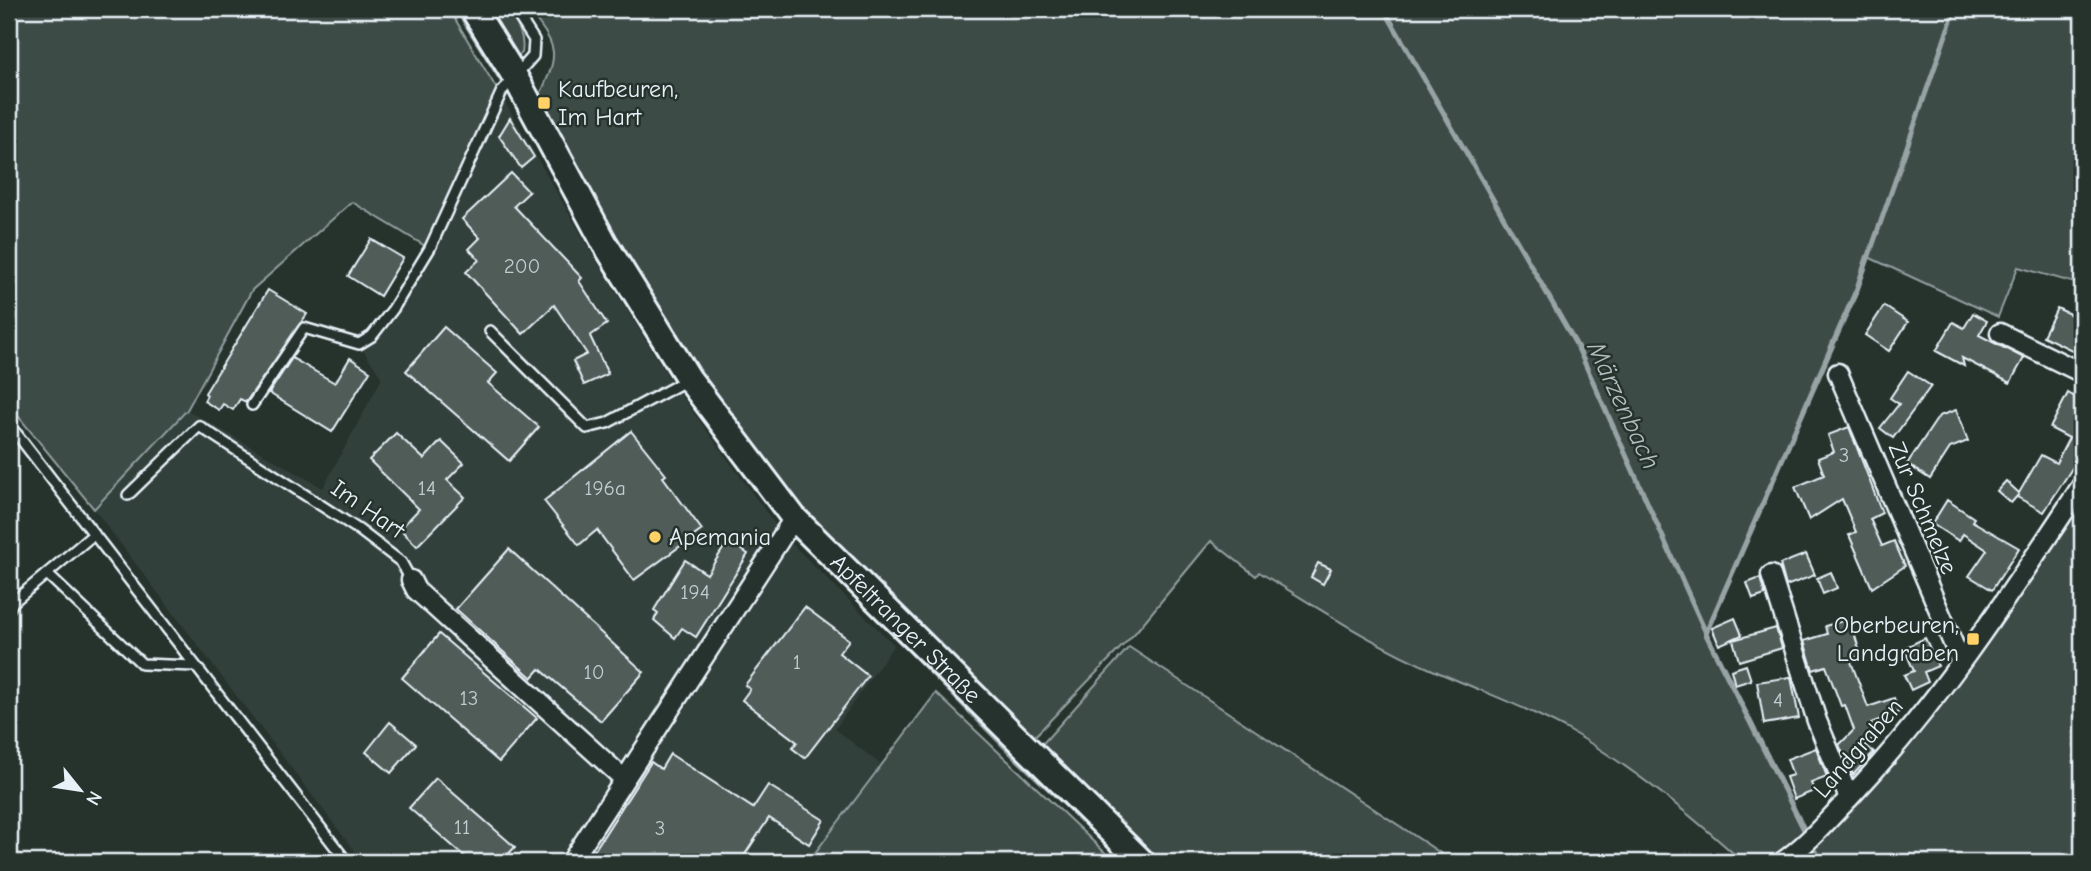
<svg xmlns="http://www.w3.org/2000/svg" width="2091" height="871" font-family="'Comic Neue',sans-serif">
<rect width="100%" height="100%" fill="#26332d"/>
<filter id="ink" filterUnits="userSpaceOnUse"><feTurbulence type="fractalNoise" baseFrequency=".0143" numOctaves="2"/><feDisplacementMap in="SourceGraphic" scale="14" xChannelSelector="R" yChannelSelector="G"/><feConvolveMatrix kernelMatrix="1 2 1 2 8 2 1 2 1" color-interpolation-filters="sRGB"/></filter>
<g filter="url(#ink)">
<!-- built -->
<path fill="#333f3a" d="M502 97 591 252 674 386 782 534 894 645 835 729 880 764 808 862H363L94 509 187 410 323 488 382 378 360 346 432 250Z"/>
<!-- green -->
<g fill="#3e4b47" stroke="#939ea0" stroke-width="2">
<path d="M9 9H449L498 91 427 247 352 202 252 290 187 410 94 509 9 405Z"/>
<path d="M455 9H466L508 75 502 84Z"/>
<path d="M483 9H507C517 24 525 35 522 53L514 59Z"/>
<path d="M528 9H2082V285L2018 267 1998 317 1866 256 1855 289 1704 634 1807 839 1777 862H1743C1690 814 1633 767 1570 731 1527 707 1480 691 1435 671 1373 645 1317 607 1259 572L1256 576 1211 541 1135 633 1031 740 799 514 694 371 611 239 538 99C560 52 559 49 528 9Z"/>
<path d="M2082 491V862H1804L1799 855 1852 801Z"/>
<path d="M832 563 1136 862H1124L1013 757 826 568Z"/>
<path d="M1129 647 1442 854 1450 862H1152L1037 750Z"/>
<path d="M936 693 1115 862H808Z"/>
</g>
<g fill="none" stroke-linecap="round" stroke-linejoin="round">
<!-- stream -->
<g stroke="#98a3a5" stroke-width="5">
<path d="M1384 9 1577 346 1706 633 1804 829"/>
<path d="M1706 633 1857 290 1955 9"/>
<path d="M1813 848 1821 862"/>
</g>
</g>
<!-- building -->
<g fill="#505c59" stroke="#e8f1f8" stroke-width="2">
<path d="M510 118 534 157 521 168 499 136Z"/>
<path d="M511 173 529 192 514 206 582 278 579 281 607 324 590 336 608 374 584 385 573 361 587 354 554 305 523 334 466 272 479 260 469 249 480 238 462 219Z"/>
<path d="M371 239 403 258 380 296 348 276Z"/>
<path d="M268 290 307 314 246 402 240 399 233 410 223 404 219 410 204 401 207 395 205 393Z"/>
<path d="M1884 306 1908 322 1889 351 1865 335Z"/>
<path d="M2057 308 2082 320V355L2043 336Z"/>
<path d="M1973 313 1987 321 1979 335 2024 358 2010 383 1962 358 1964 366 1936 351 1953 322 1964 328Z"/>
<path d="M444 327 497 373 488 383 539 427 509 461 406 371Z"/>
<path d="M292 358 335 383 350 358 370 371 332 432 269 393Z"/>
<path d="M1908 371 1931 386 1893 438 1880 428 1899 404 1890 398Z"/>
<path d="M2068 393 2082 401V428L2075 441 2082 444V465L2076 462 2044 512 2017 497 2019 494 2011 503 1997 491 2006 481 2019 493 2041 455 2056 463 2069 438 2050 428Z"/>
<path d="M1956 410 1968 441 1950 448 1930 479 1907 464 1939 416Z"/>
<path d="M1849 427 1882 513 1870 519 1882 546 1894 541 1905 566 1872 588 1849 535 1856 532 1842 499 1809 520 1795 487 1824 475 1818 458 1834 452 1828 435Z"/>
<path d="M631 431 666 475 663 477 702 530 634 580 597 530 579 545 544 501Z"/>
<path d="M396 433 424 459 441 441 464 463 447 480 465 497 417 546 400 529 419 509 369 460Z"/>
<path d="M1947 500 1974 518 1972 521 2019 548 1992 590 1969 576 1987 550 1963 534 1959 541 1932 524Z"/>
<path d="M728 541 748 554 696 637 682 628 675 638 654 620 658 613 654 610 685 560 707 574Z"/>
<path d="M509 549 644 672 601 721 540 669 532 678 456 609Z"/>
<path d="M1806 554 1815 575 1786 586 1780 564Z"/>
<path d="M1318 563 1331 569 1323 584 1311 577Z"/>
<path d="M1831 572 1837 588 1823 594 1817 578Z"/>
<path d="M1760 578 1765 595 1753 599 1747 583Z"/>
<path d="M805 607 849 640 839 653 868 676 805 758 792 748 797 742 742 700 750 689 745 685Z"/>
<path d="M1735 618 1742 635 1719 645 1712 628Z"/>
<path d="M1850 619 1861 656 1850 659 1868 707 1894 698 1899 712 1871 723 1877 738 1863 743 1874 752 1853 775 1839 745 1854 730 1845 705 1841 706 1826 666 1813 670 1804 641 1827 634 1825 626Z"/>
<path d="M1776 628 1782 648 1739 661 1733 640Z"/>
<path d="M439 634 537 718 499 762 402 678Z"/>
<path d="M1925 638 1938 666 1924 672 1928 682 1911 690 1904 675 1914 671 1904 648Z"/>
<path d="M1746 665 1751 680 1735 685 1731 670Z"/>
<path d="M1791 677 1799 718 1764 724 1757 682Z"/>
<path d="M390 722 416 744 391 773 366 752Z"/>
<path d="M1816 748 1827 777 1811 783 1814 791 1794 799 1786 777 1793 775 1787 759Z"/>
<path d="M670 754 753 808 768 785 824 820 809 844 769 818 740 862H587L651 762 661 769Z"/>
<path d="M436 778 515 847 501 862H471L409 808Z"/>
</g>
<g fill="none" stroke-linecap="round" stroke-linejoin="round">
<!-- lane casing -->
<g stroke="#e8f1f8" stroke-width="14">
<g id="lane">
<path d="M490 331 587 428 607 423 687 380"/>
<path d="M252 405 304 328 359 344 372 336 393 309 430 248 502 91 533 56 534 40 514 9"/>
<path d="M9 424 347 862"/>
<path d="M128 495 199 426 359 530 401 562 411 580"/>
<path d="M47 574 142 664 195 666"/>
<path d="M9 609 13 602 94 534"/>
</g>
</g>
<!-- street casing -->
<g stroke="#e8f1f8" stroke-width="23">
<g id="street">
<path d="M2000 333 2082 373"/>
<path d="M1838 373 1961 662"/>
<path d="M1771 575 1817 721 1849 798"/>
<path d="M411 580 416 590 623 778"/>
<path d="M571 862 794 518"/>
<path d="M1782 862C1808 844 1829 819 1851 796 1940 702 2011 592 2082 485"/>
</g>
</g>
<!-- secondary casing -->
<g stroke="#e8f1f8" stroke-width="30">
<g id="secondary">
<path id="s1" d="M473 9 514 75 605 244 689 379 794 518 1142 862"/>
</g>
</g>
<!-- lane -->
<use href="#lane" stroke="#26332d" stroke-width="9"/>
<!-- street -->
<use href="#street" stroke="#26332d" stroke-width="18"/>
<!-- secondary -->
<use href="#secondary" stroke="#26332d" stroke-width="24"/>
</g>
</g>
<!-- markers -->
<g fill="#ffd166" stroke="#26332d" stroke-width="2.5">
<rect x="537" y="96" width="14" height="14" rx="3.5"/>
<circle cx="655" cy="537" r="7"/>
<rect x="1966" y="632" width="14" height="14" rx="3.5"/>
</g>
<g text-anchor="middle" stroke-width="5" stroke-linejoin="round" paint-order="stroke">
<!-- number labels -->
<g font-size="21" fill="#c2ccd0">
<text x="522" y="273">200</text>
<text x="1844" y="462">3</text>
<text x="427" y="495">14</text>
<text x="605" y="495">196a</text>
<text x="695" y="599">194</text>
<text x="797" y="669">1</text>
<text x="594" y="679">10</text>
<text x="469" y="705">13</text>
<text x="1778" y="707">4</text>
<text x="462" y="834">11</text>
<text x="660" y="835">3</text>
</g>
<!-- poi labels -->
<g font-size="24" fill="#e8f1f8" stroke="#26332d" text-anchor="start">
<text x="558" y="97">Kaufbeuren,<tspan x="558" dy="28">Im Hart</tspan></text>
<text x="669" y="545">Apemania</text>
<text x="1959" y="633" text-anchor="end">Oberbeuren,<tspan x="1959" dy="28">Landgraben</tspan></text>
</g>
<!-- street labels -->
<g font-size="24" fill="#e8f1f8" stroke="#26332d">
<text transform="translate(1923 508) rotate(67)" y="8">Zur Schmelze</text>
<text transform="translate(368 509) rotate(35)" y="8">Im Hart</text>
<text dy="8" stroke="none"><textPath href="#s1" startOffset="760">Apfeltranger Straße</textPath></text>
<text transform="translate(1858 748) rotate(-49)" y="8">Landgraben</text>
</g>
<!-- water labels -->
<g font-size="26" font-style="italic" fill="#b3bdc0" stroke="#26332d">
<text transform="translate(1624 405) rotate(65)" y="9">Märzenbach</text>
</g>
</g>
<!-- margin -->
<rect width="2091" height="871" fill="none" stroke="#26332d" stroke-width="35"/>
<rect x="18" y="18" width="2056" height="836" fill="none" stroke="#e8f1f8" stroke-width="2.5" filter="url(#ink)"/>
<!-- north arrow -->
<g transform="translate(80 790) rotate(120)" stroke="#26332d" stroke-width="5" paint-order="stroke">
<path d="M0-5L12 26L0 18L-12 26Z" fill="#e8f1f8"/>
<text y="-10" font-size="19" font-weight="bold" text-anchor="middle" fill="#e8f1f8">N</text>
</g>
</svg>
